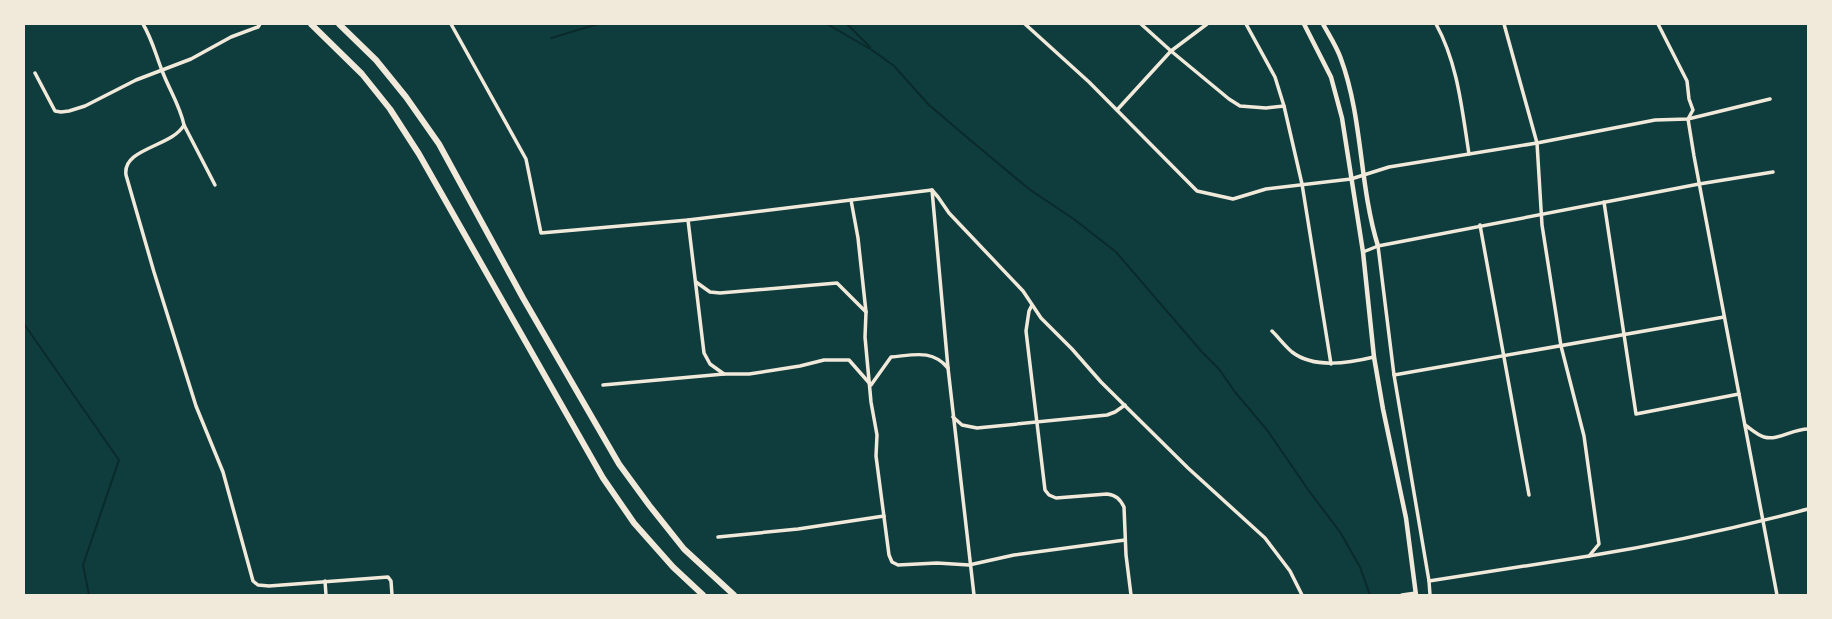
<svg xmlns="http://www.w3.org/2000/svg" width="1832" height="619" font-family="Rubik,sans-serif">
<rect width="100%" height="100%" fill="#0f3d3e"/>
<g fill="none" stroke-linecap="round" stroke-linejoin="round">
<!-- stream -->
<g stroke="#0a2a2b" stroke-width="2">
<path d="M827 24 872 50 894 66 929 105 969 139 1029 189 1075 220 1116 252 1202 352 1219 369 1235 392 1267 430 1309 491 1340 532 1360 567 1370 595"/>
<path d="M847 24 870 47"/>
<path d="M551 38 598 24"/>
<path d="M24 324 119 460 83 565 89 595"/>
</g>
<!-- minor -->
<g stroke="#f1e9da" stroke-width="3.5">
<path d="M143 24C153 41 156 56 163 73 170 91 180 106 184 125 172 147 122 148 126 175L154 272 196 406 223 472 253 581 258 585 269 586 388 577 391 581 392 595"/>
<path d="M451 24 526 159 541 233 688 220 932 190 938 197 949 213 1023 291 1041 318 1072 349 1101 382 1188 468 1265 538 1290 571 1302 595"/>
<path d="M1025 24 1089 82 1197 191 1233 199 1266 189 1351 179 1389 167 1537 143 1655 120 1688 119 1770 99"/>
<path d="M1141 24 1171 51 1229 99 1240 106 1266 108 1284 106"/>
<path d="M1246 24 1275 77 1284 106 1302 184 1331 364"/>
<path d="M1436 24C1458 64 1462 110 1469 154"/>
<path d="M1658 24 1687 81 1689 99 1693 110 1688 119 1694 156 1777 595"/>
<path d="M35 73 55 111 61 112 69 111 85 106 136 80 191 59 231 37 258 27 260 24"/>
<path d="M1117 110 1171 51 1207 24"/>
<path d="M184 125 215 185"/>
<path d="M932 190 948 368 974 595"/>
<path d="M851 200 858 238 866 312 865 337 871 402 877 435 876 456 889 555 892 562 898 565 937 563 969 565 1014 555 1125 540"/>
<path d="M1604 202 1636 414 1739 394"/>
<path d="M688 220 704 353 710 364 724 374"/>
<path d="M1480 225 1529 495"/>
<path d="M1378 246 1394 375 1429 581 1589 556 1599 544 1584 436 1561 346 1542 225 1537 143 1504 24"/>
<path d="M1363 252 1378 246 1699 184 1773 172"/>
<path d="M696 282 710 292 720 293 837 283 866 312"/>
<path d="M1032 305 1029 311 1026 331 1045 490 1049 495 1056 498 1107 494C1116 495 1120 499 1124 507L1126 555 1131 595"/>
<path d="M1272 331C1279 338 1285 346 1292 352 1314 369 1349 363 1374 357"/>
<path d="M1394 375 1724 317"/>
<path d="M603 385 724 374H749L800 366 824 360H849L871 385 891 357C914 355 932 349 948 368"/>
<path d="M953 417 962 425 977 428 1107 415 1115 412 1125 405"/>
<path d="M1745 425C1751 429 1757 435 1764 437 1778 441 1792 429 1808 429"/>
<path d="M718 537 798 529 884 516"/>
<path d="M1589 556C1663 544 1736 528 1808 509"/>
<path d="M325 581 326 595"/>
<path d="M1429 581 1430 595"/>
<path d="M1402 595 1416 593"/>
</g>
<!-- tertiary -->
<g stroke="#f1e9da" stroke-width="4.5">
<path d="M1304 24 1331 77 1342 118 1363 252 1374 357 1383 409 1406 518 1416 595"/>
<path d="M1323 24C1329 35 1337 47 1341 59 1363 119 1359 185 1378 246"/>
</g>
<!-- trunk -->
<g stroke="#f1e9da" stroke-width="6">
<path d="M311 24 362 74 390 109 419 154 603 478 634 523 673 567 703 595"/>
<path d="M339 24 376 60 406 97 439 144 523 298 619 464 649 505 684 549 734 595"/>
</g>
</g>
<!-- border -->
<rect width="1832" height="619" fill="none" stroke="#f1e9da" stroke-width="50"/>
</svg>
